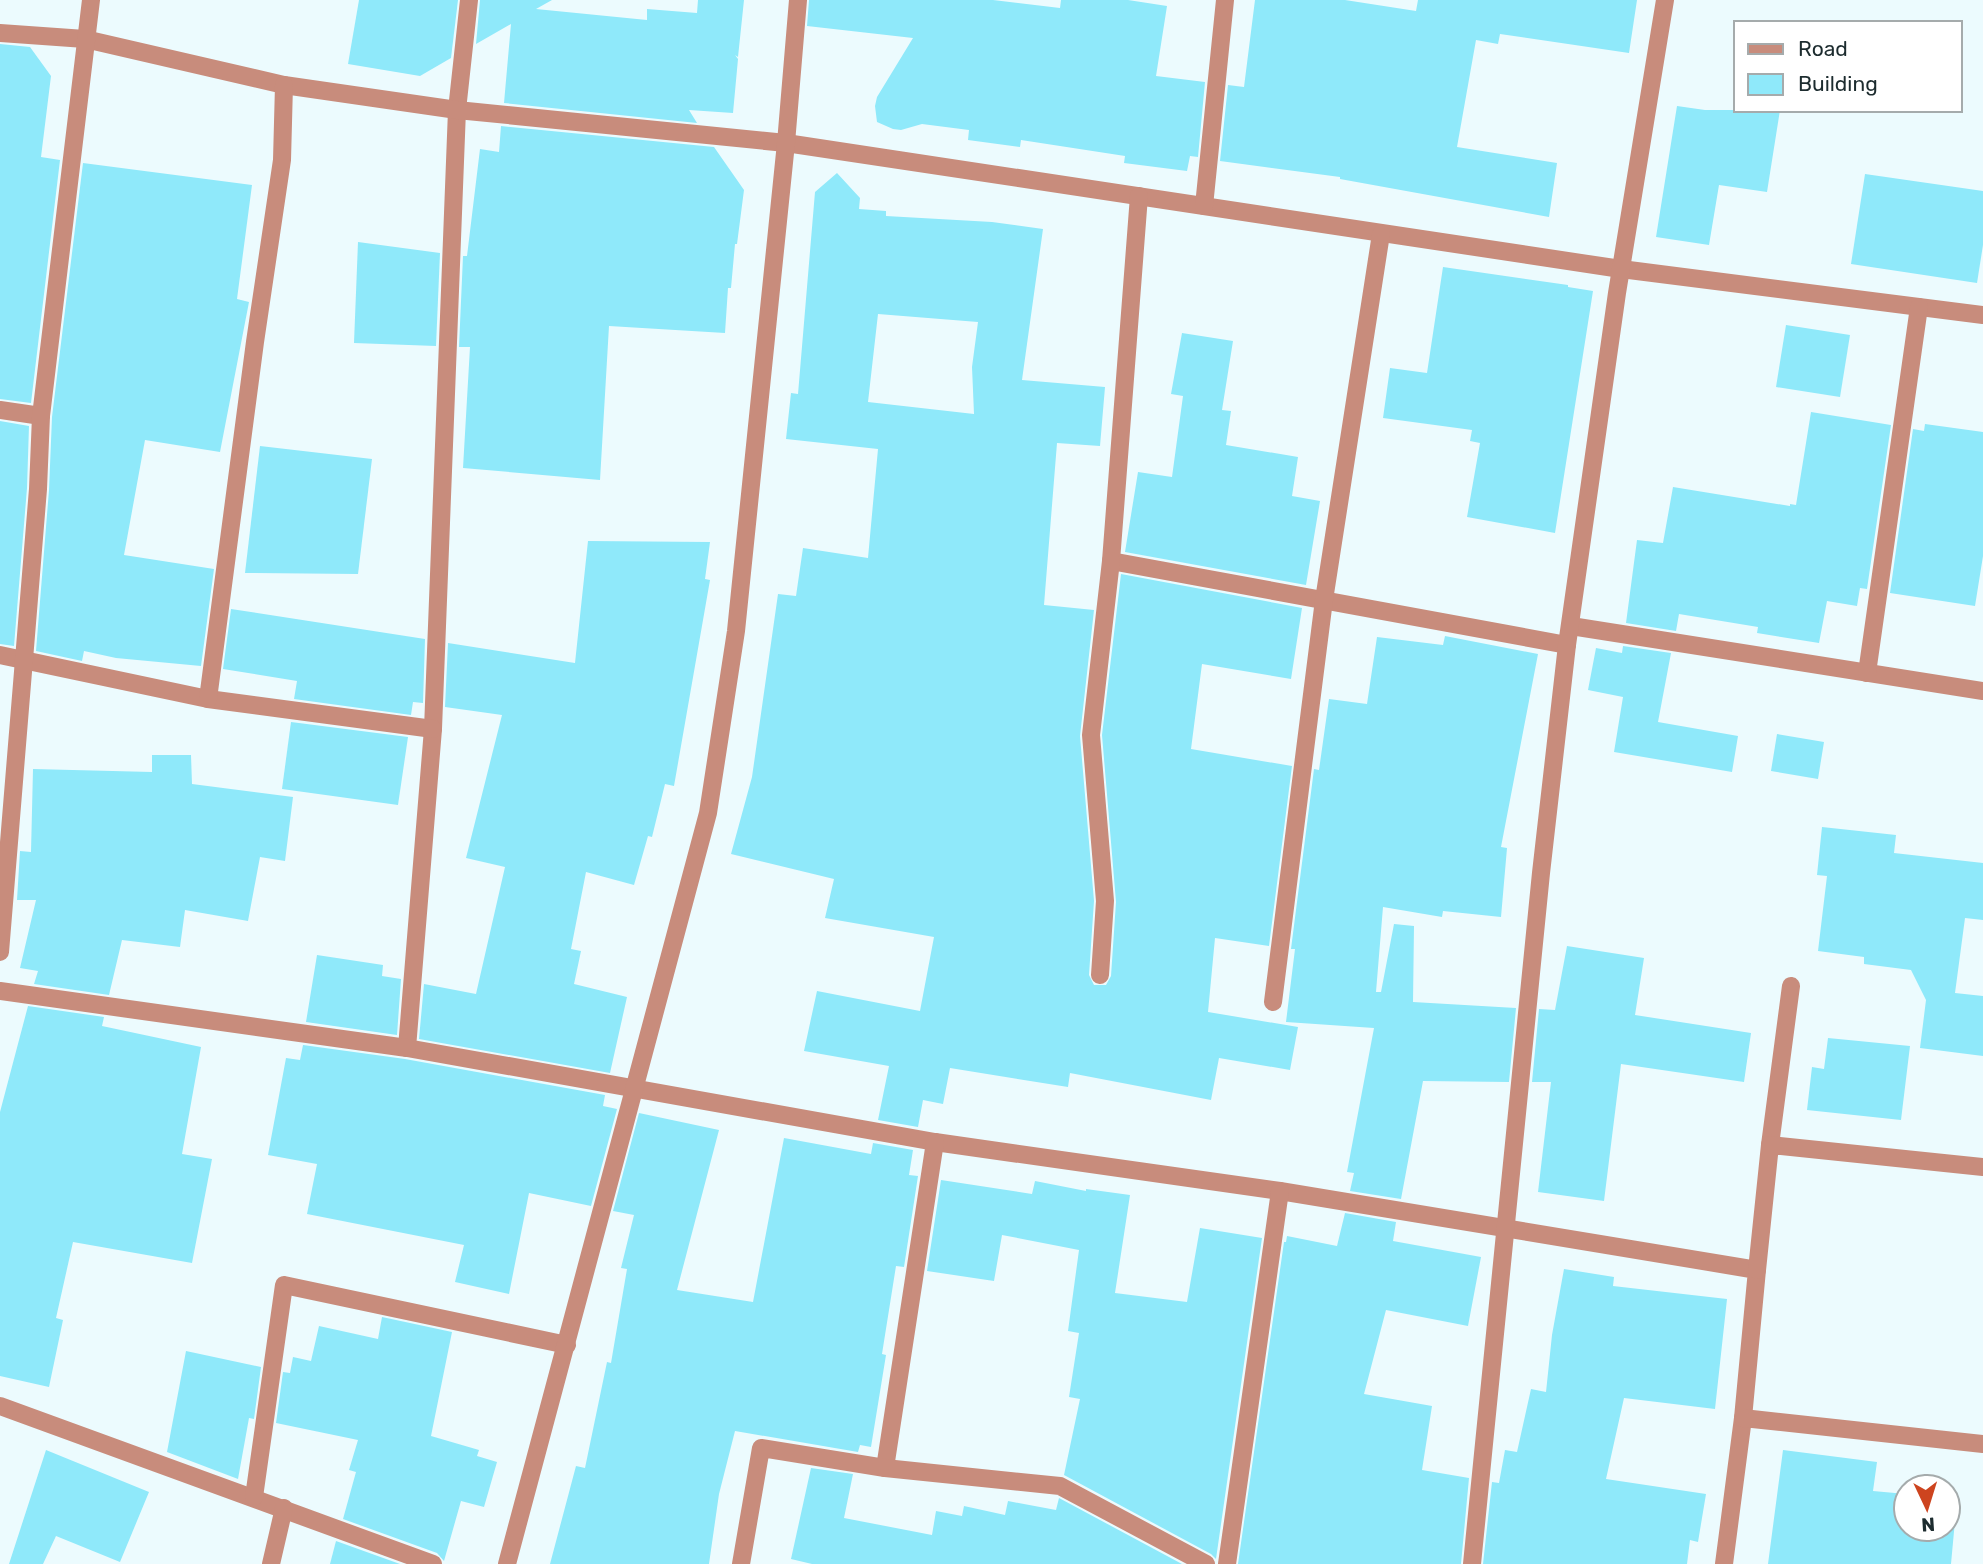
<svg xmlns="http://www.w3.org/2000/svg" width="1983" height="1564" font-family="Rubik,sans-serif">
<rect width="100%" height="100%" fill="#ecfbfe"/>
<!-- building -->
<g fill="#8fe9fa" fill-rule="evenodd">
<path d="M359 0H458L451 58 420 76 348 64Z"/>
<path d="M480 0H552L536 9 647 20V9L697 13 698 0H744L738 57 735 55 738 59 733 113 689 110 697 123 504 103 511 24 476 44Z"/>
<path d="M809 0H993L1060 8 1061 0H1128L1167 6 1156 76 1205 82 1198 157 1190 156 1187 171 1124 163 1125 156 1021 140 1020 147 968 140 969 130 922 124 901 130 893 129 877 122 875 106 877 97 913 38 807 26Z"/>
<path d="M1255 0H1345L1416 11 1418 0H1637L1629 53 1500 34 1498 44 1476 40 1457 147 1557 163 1549 217 1340 179V177L1220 161 1228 85 1244 87Z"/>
<path d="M0 44 30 47 51 76 41 157 60 160 31 403 0 399Z"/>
<path d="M1677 106 1705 110H1780L1767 192 1719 185 1709 245 1656 237Z"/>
<path d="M501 126 714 147 744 190 737 244H735L731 288H728L725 333 609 326 600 480 463 468 470 347H459L463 256H467L480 149 499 152Z"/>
<path d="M83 163 252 185 237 299 249 302 220 452 145 440 124 555 214 569 201 666 116 658 84 651 82 661 36 651 49 490 52 417Z"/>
<path d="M837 173 860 198 859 209 886 211V216L992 222 1043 229 1022 380 1105 387 1100 446 1057 443 1044 605 1094 610 1080 736 1094 901 1089 975 1094 985H1106L1111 976 1116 902 1102 735 1121 574 1302 608 1291 679 1202 664 1191 749 1292 766 1269 946 1215 938 1208 1012 1298 1027 1290 1070 1219 1058 1211 1100 1070 1073 1068 1087 950 1068 943 1104 923 1100 918 1127 878 1120 889 1066 804 1051 817 991 920 1011 934 937 825 918 834 879 731 854 752 777 778 594 796 596 803 548 868 558 878 449 786 439 791 393 798 394 815 192ZM878 314 978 322 972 367 974 414 868 402Z"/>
<path d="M1865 174 1983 191V245L1977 283 1851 264Z"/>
<path d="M358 242 440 253 436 346 354 343Z"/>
<path d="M1443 267 1568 285V287L1593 291 1555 533 1467 517 1480 443 1470 441 1472 430 1383 418 1390 368 1427 373Z"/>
<path d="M1786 325 1850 335 1840 397 1776 387Z"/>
<path d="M1182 333 1233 341 1222 410 1231 411 1226 445 1298 457 1292 496 1320 501 1306 585 1125 552 1138 472 1172 477 1183 396 1171 394Z"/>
<path d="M1811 412 1891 425 1867 589 1860 588 1857 606 1827 601 1819 643 1757 633 1758 627 1679 614 1676 631 1626 623 1637 540 1663 543 1673 487 1790 506V504L1796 505Z"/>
<path d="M0 421 29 426 27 488 14 646 0 644Z"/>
<path d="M1925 424 1983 432V556L1975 606 1890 593 1913 429 1924 431Z"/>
<path d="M260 446 372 459 358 574 245 573Z"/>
<path d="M588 541 710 542 705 579 710 580 674 786 665 784 652 837 648 836 634 885 586 872 571 949 581 951 574 984 627 997 610 1073 419 1039 424 984 476 994 505 867 466 858 502 715 445 707 448 643 575 663Z"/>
<path d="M231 609 425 639 423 703 413 702 411 715 294 699 297 681 223 669Z"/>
<path d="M1445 636 1538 654 1501 847 1507 848 1501 917 1443 911 1442 917 1383 907 1376 992H1381L1394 924 1414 926 1413 1002 1516 1008 1509 1082 1423 1081 1401 1199 1350 1191 1354 1173 1347 1172 1374 1028 1286 1022 1295 949H1291L1314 769 1319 770 1329 699 1367 704 1377 637 1443 645Z"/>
<path d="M1623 646 1671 653 1658 722 1738 736 1732 772 1614 752 1623 697 1588 690 1596 648 1622 653Z"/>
<path d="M291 722 408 737 398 805 282 789Z"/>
<path d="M1777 734 1824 742 1818 779 1771 771Z"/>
<path d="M152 755H191L192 784 293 797 285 861 260 857 248 921 185 910 180 947 122 940 109 995 34 984 38 971 20 968 36 900H17L20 851 31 852 33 769 152 772Z"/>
<path d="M1822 827 1896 835 1894 853 1983 863V920L1965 918 1955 993 1983 996V1056L1920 1048 1926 1000 1911 970 1864 964V957L1818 951 1827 876 1817 875Z"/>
<path d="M1567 946 1644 958 1635 1015 1751 1033 1744 1082 1621 1064 1604 1201 1538 1192 1551 1082H1532L1539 1009 1555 1010Z"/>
<path d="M317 955 383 965 382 976 401 979 397 1035 306 1022Z"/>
<path d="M28 1006 104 1017 102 1026 201 1047 182 1154 212 1159 192 1263 73 1242 56 1318 63 1320 49 1387 0 1376V1112Z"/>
<path d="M1828 1038 1910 1046 1901 1120 1807 1110 1812 1067 1824 1069Z"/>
<path d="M303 1045 405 1059 605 1095 603 1106 617 1109 591 1206 529 1193 509 1294 455 1282 464 1245 307 1214 317 1164 268 1155 286 1058 300 1060Z"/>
<path d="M639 1113 719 1130 677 1290 753 1302 784 1138 871 1154 873 1143 913 1150 909 1175 918 1176 904 1267 896 1266 882 1354 886 1355 871 1447 860 1445 858 1452 735 1431 719 1494 709 1564H550L576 1466 585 1468 607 1362 611 1363 627 1269 621 1268 634 1215 613 1211Z"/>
<path d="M941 1180 1032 1194 1035 1181 1086 1191V1189L1130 1195 1115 1293 1187 1302 1200 1228 1262 1238 1216 1559 1211 1554 1064 1475 1080 1399 1069 1397 1079 1333 1068 1331 1079 1250 1002 1235 994 1281 927 1271Z"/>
<path d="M1345 1213 1396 1222 1393 1241 1481 1257 1468 1326 1386 1310 1364 1394 1432 1406 1422 1470 1469 1478 1461 1564H1238L1284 1242H1286L1287 1236 1337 1246Z"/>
<path d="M1564 1269 1614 1277 1613 1286 1727 1299 1715 1409 1624 1398 1606 1479 1706 1494 1698 1542 1690 1540 1687 1564H1483L1492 1482 1499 1483 1505 1450 1517 1452 1531 1389 1546 1392 1552 1335Z"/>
<path d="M382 1317 452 1332 431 1436 479 1450 477 1456 497 1462 484 1507 461 1501 444 1561 437 1553 343 1519 356 1472 349 1470 358 1440 276 1423 283 1372 290 1373 293 1357 311 1361 319 1326 378 1339Z"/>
<path d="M186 1351 261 1367 254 1419 249 1418 238 1479 167 1452Z"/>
<path d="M46 1450 149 1492 120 1562 56 1536 43 1564H9Z"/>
<path d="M1783 1450 1877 1462 1873 1491 1906 1494V1529H1948V1498L1957 1499 1951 1564H1768Z"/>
<path d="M811 1468 853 1474 844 1518 932 1535 936 1511 962 1516 964 1506 1005 1515 1008 1501 1056 1510 1059 1498 1182 1564H812L791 1559Z"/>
<path d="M336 1541 400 1564H330Z"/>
</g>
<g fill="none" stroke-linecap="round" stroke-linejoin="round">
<!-- minor -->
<g stroke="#c88c7c" stroke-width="18">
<path d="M469 0 457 110 433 729 407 1048 935 1142 1280 1191 1757 1270 1743 1418 1724 1564"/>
<path d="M0 33 85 39 284 85 457 110 786 143 1621 269 1983 315"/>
<path d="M1139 196 1111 561 1567 645"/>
<path d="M1204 206 1225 0"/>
<path d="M0 410 41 416"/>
<path d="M1571 626 1983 691"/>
<path d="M0 655 208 699 433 729"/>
<path d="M1867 673 1919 307"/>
<path d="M208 699 255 342 282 160 284 85"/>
<path d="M0 952 38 489 41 416 91 0"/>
<path d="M1100 975 1105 901 1091 735 1111 561"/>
<path d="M0 991 407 1048"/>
<path d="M1273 1002 1324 600 1381 234"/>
<path d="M1770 1145 1791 986"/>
<path d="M1757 1270 1770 1145 1983 1167"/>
<path d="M0 1406 433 1564"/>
<path d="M1743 1418 1983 1444"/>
<path d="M885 1468 935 1142"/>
<path d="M254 1497 284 1285 567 1345"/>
<path d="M271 1564 284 1508"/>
<path d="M507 1564 708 813 736 631 786 143 798 0"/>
<path d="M741 1564 761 1448 885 1468 1060 1486 1206 1564"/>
<path d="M1227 1564 1280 1191"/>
<path d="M1472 1564 1541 873 1567 645 1617 293 1665 0"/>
</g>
</g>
<!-- legend -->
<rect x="1734" y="21" width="228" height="91" fill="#ffffff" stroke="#a5abac" stroke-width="2"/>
<rect x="1748" y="44" width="35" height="10" fill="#c88c7c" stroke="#a5abac" stroke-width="2"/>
<text x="1798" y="56" font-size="21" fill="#1d2c2f">Road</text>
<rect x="1748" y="74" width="35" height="21" fill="#8fe9fa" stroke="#a5abac" stroke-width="2"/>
<text x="1798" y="91" font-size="21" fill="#1d2c2f">Building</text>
<!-- north arrow -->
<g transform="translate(1927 1508) rotate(176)"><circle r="33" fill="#ffffff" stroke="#a5abac" stroke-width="2"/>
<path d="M0-5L12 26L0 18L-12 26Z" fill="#cd441f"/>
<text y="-10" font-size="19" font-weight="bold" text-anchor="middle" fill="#1d2c2f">N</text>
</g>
</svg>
